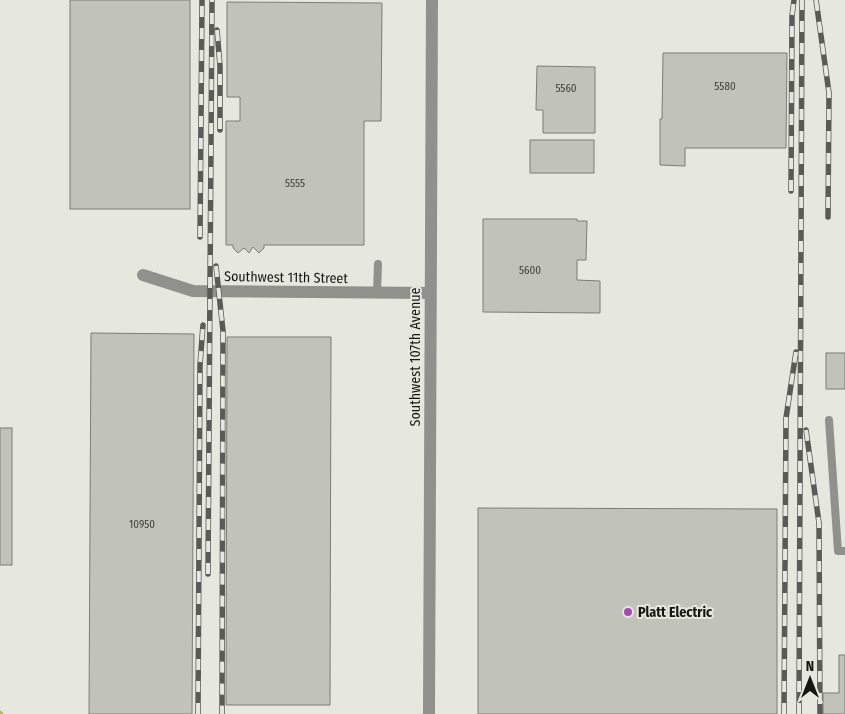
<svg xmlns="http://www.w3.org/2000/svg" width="845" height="714" font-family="'Fira Sans Condensed',sans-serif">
<rect width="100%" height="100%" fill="#e6e7df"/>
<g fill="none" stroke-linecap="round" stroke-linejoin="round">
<!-- stream -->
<path stroke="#b2ba5b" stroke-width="4.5" d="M0 713 1 714"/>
</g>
<!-- building -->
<g fill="#c1c3ba" stroke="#7c7d76">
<rect x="70" y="0" width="120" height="209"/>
<path d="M227 2 382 3 381 121H364V245H264V248L259 253 253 247 249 253 244 248 238 253 233 248V245H226V121H240V97H227Z"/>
<path d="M663 53H787L786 148H685V166L660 165V119H662Z"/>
<path d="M537 66 595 67V133H543V110H536Z"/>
<rect x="530" y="140" width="64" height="33"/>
<path d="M483 219H577V221H587L586 260H577V280L600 281V313L483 312Z"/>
<path d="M91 333 194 334 192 714H89Z"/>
<path d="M227 337H331L330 705H226Z"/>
<rect x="826" y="353" width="19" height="36"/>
<rect x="0" y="428" width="12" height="137"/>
<path d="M478 508 777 509V714H478Z"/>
<path d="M839 655H845V714H823V693H839Z"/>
</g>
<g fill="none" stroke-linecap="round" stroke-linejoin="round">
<!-- service -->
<g stroke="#90908d" stroke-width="8">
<path d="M377 293 378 264"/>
<path d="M829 420 838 551H845"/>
</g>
<!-- minor -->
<g stroke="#90908d" stroke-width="12">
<path d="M143 275 193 291 430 293"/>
<path d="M429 714 432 0"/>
</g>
<!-- rail casing -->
<g stroke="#5a5a56" stroke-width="5.5">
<g id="rail">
<path d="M816 0 829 93 828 217"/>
<path d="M217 30 220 66V130"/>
<path d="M791 191 792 16 794 0"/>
<path d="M200 237 202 0"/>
<path d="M216 266 223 331 222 714"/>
<path d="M806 430 819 523 820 714"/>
<path d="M208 574 212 0"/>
<path d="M198 714 200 365 203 325"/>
<path d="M784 714 786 418 796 352"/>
<path d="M799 714 802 0"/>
</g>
</g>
<!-- rail -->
<use href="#rail" stroke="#e6e7df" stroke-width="4" stroke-dasharray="11" stroke-linecap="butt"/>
</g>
<!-- markers -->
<circle fill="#a849b3" stroke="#e6e7df" stroke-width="2" cx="628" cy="612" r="5"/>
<g text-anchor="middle" stroke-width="4" stroke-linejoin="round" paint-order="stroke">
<!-- number labels -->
<g font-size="11" fill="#41413d">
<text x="725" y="90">5580</text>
<text x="566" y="92">5560</text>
<text x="295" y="187">5555</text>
<text x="530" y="274">5600</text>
<text x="142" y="528">10950</text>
</g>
<!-- street labels -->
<g font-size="14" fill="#161613" stroke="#e6e7df">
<text transform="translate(286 277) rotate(1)" y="5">Southwest 11th Street</text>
<text transform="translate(415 357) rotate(-90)" y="5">Southwest 107th Avenue</text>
</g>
<!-- poi labels -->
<g font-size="14" font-weight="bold" fill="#161613" stroke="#e6e7df" text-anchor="start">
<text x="638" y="617">Platt Electric</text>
</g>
</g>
<!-- north arrow -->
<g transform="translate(810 679)" stroke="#e6e7df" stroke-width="4" paint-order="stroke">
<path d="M0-4L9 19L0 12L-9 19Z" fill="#161613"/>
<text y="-8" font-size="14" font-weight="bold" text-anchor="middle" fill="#161613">N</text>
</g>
</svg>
